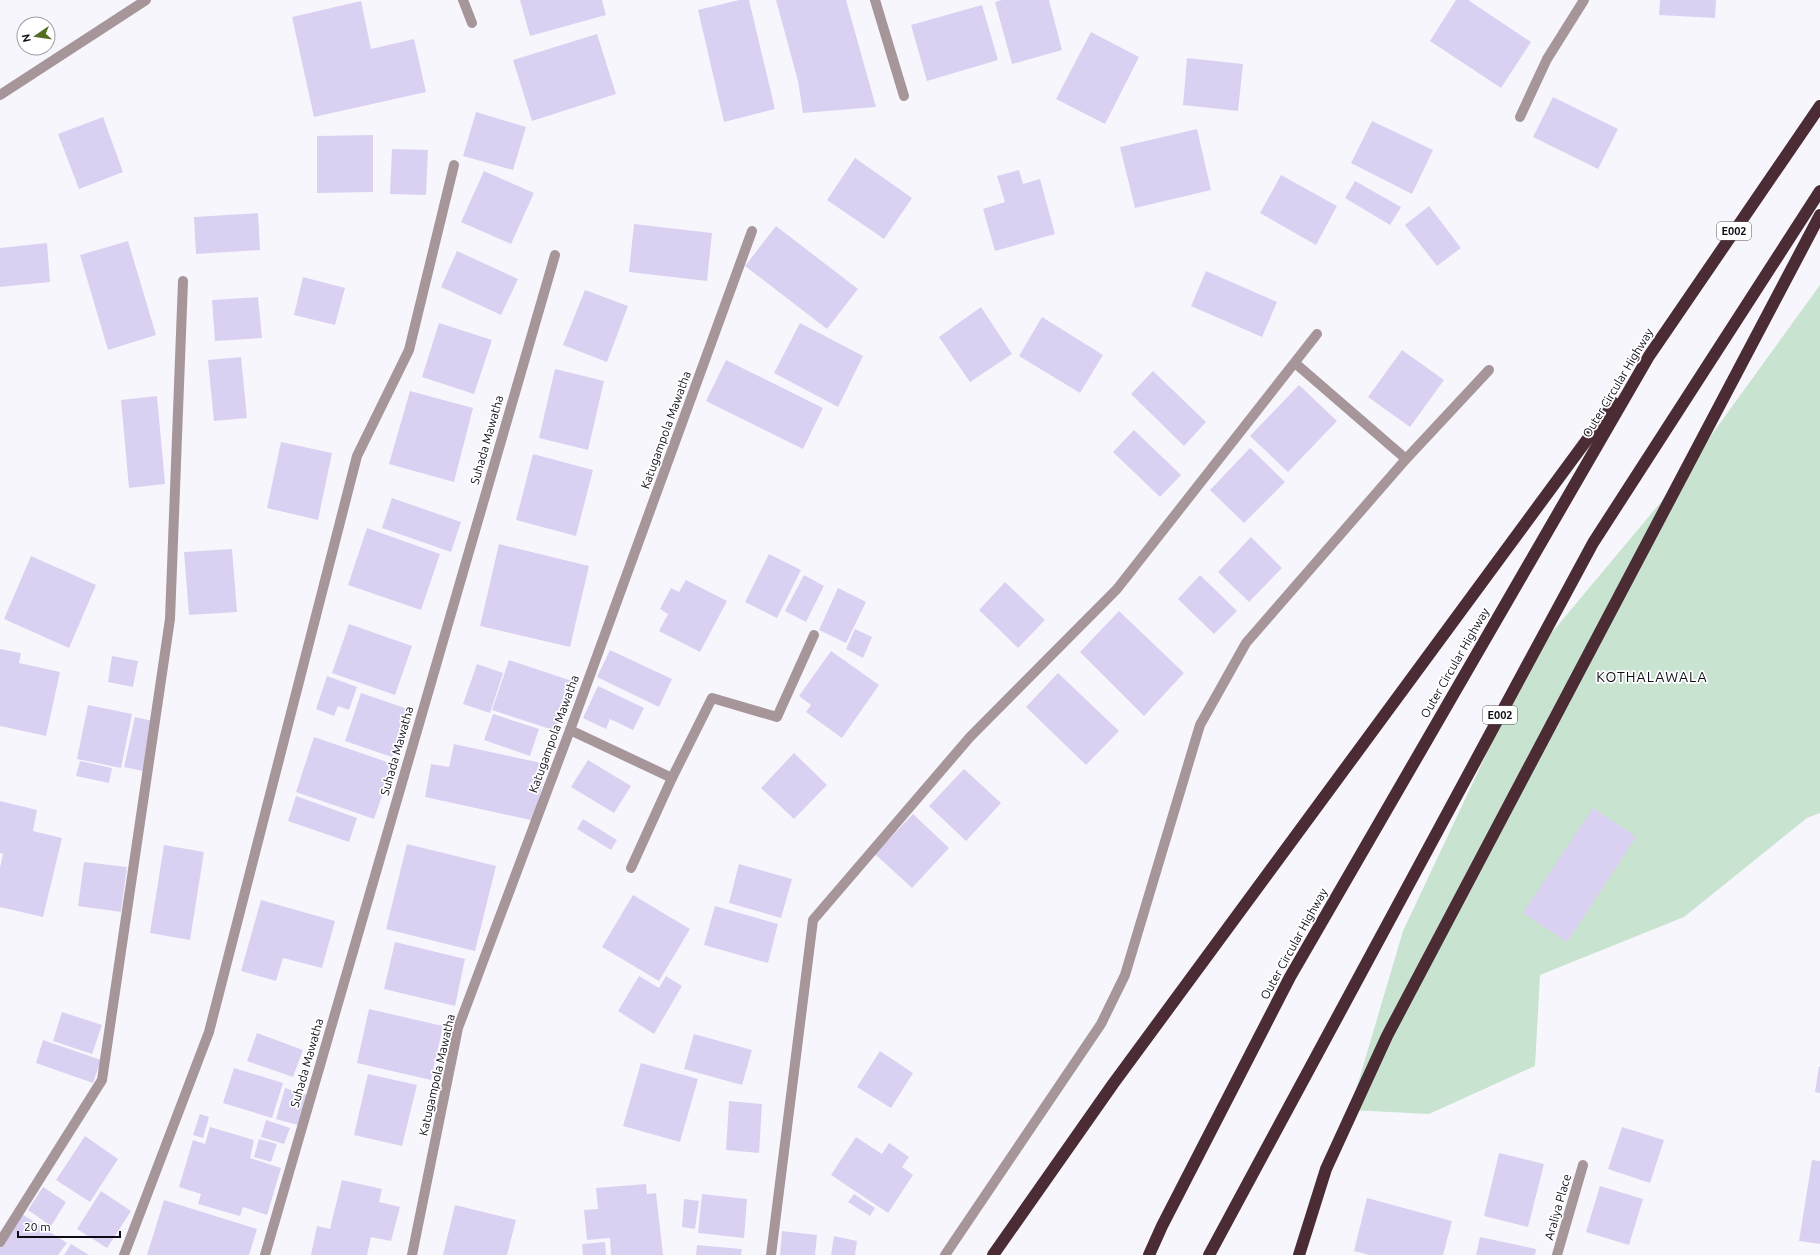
<svg xmlns="http://www.w3.org/2000/svg" width="1820" height="1255" font-family="Ubuntu,sans-serif">
<rect width="100%" height="100%" fill="#f8f6fd"/>
<!-- green -->
<path fill="#c8e4d0" d="M1820 285V813L1807 818 1684 917 1540 975 1535 1066 1429 1114 1350 1110 1403 931 1533 655 1676 484Z"/>
<!-- building -->
<g fill="#dad1f2">
<path d="M520 0H602L606 15 530 36Z"/>
<path d="M739 0H749L775 109 724 122 698 10Z"/>
<path d="M776 0H846L876 107 803 113 798 81Z"/>
<path d="M1002 0H1049L1062 50 1012 64 995 2Z"/>
<path d="M1456 0H1468L1531 42 1501 88 1430 41Z"/>
<path d="M1660 0H1716L1715 18 1659 15Z"/>
<path d="M361 1 371 49 414 39 426 92 314 117 292 17Z"/>
<path d="M982 5 998 60 927 81 911 25Z"/>
<path d="M1091 32 1139 57 1105 124 1056 99Z"/>
<path d="M597 34 616 94 532 121 513 60Z"/>
<path d="M1187 58 1243 64 1238 111 1183 105Z"/>
<path d="M1553 97 1618 129 1598 169 1533 137Z"/>
<path d="M476 112 526 127 513 170 463 156Z"/>
<path d="M103 117 123 172 79 189 58 134Z"/>
<path d="M1372 121 1433 150 1412 194 1351 163Z"/>
<path d="M1197 129 1211 190 1135 208 1120 147Z"/>
<path d="M373 135V192L317 193V136Z"/>
<path d="M392 149 428 150 426 195 390 194Z"/>
<path d="M855 158 912 198 884 239 827 200Z"/>
<path d="M1019 170 1023 184 1040 179 1055 234 995 251 983 209 1005 202 997 176Z"/>
<path d="M484 171 534 193 511 244 461 222Z"/>
<path d="M1281 175 1337 206 1316 245 1260 213Z"/>
<path d="M1355 181 1401 207 1390 225 1345 198Z"/>
<path d="M1429 206 1461 248 1437 266 1405 225Z"/>
<path d="M258 213 260 250 196 254 194 217Z"/>
<path d="M634 224 712 233 707 281 629 272Z"/>
<path d="M776 226 858 289 827 329 745 266Z"/>
<path d="M128 241 156 335 108 350 80 255Z"/>
<path d="M47 243 50 282 0 287V248Z"/>
<path d="M457 251 518 279 501 315 441 287Z"/>
<path d="M1206 271 1277 302 1262 337 1191 306Z"/>
<path d="M303 277 345 288 335 325 294 315Z"/>
<path d="M585 290 628 306 607 362 563 345Z"/>
<path d="M258 297 262 338 215 341 212 300Z"/>
<path d="M981 307 1012 354 970 382 939 337Z"/>
<path d="M1042 317 1103 355 1080 393 1019 356Z"/>
<path d="M439 323 492 340 474 394 422 377Z"/>
<path d="M800 323 863 356 838 407 774 373Z"/>
<path d="M1402 350 1444 380 1410 427 1368 397Z"/>
<path d="M241 357 247 418 214 421 208 360Z"/>
<path d="M726 360 823 408 803 449 706 401Z"/>
<path d="M555 369 604 381 588 450 539 438Z"/>
<path d="M1153 371 1206 422 1184 446 1131 394Z"/>
<path d="M1299 385 1337 421 1288 472 1250 436Z"/>
<path d="M410 391 473 408 454 482 389 464Z"/>
<path d="M157 396 165 484 129 488 121 400Z"/>
<path d="M1134 430 1181 475 1160 497 1113 452Z"/>
<path d="M281 442 332 453 318 520 267 508Z"/>
<path d="M1250 448 1285 482 1244 523 1210 490Z"/>
<path d="M533 454 593 470 576 536 516 520Z"/>
<path d="M392 498 461 522 451 552 382 528Z"/>
<path d="M367 528 440 554 421 610 348 585Z"/>
<path d="M1251 537 1282 568 1249 602 1218 572Z"/>
<path d="M499 544 589 566 570 647 480 626Z"/>
<path d="M232 549 237 612 189 615 184 552Z"/>
<path d="M769 554 801 570 777 618 745 602Z"/>
<path d="M31 556 96 585 69 648 4 619Z"/>
<path d="M804 575 824 586 806 622 785 611Z"/>
<path d="M1200 575 1237 611 1214 634 1178 599Z"/>
<path d="M686 580 727 601 700 652 659 631 668 614 660 609 671 588 679 592Z"/>
<path d="M1005 582 1045 620 1018 648 979 610Z"/>
<path d="M838 588 866 602 846 643 819 630Z"/>
<path d="M1119 611 1184 673 1144 716 1080 652Z"/>
<path d="M349 624 412 646 395 695 332 673Z"/>
<path d="M855 629 872 637 863 658 846 649Z"/>
<path d="M0 649 21 653 19 663 60 672 46 736 0 726Z"/>
<path d="M610 650 672 679 659 707 597 677Z"/>
<path d="M831 651 879 685 842 738 806 712 811 705 799 696Z"/>
<path d="M112 656 138 661 133 687 108 682Z"/>
<path d="M509 660 572 681 556 731 492 710Z"/>
<path d="M477 664 503 673 490 713 463 704Z"/>
<path d="M1058 673 1119 731 1086 765 1026 707Z"/>
<path d="M327 676 357 687 349 710 338 706 334 716 316 709Z"/>
<path d="M598 686 644 708 633 730 610 719 606 729 583 718Z"/>
<path d="M361 693 408 709 392 757 345 741Z"/>
<path d="M88 705 132 714 121 768 77 759Z"/>
<path d="M493 714 539 729 530 756 484 740Z"/>
<path d="M135 717 153 721 143 771 124 767Z"/>
<path d="M314 737 393 764 374 819 296 792Z"/>
<path d="M454 744 546 764 535 821 425 797 431 764 449 767Z"/>
<path d="M794 753 827 785 794 819 761 788Z"/>
<path d="M588 760 631 786 614 813 571 787Z"/>
<path d="M80 761 112 768 109 783 76 776Z"/>
<path d="M964 769 1001 803 966 841 929 806Z"/>
<path d="M296 796 357 818 349 842 288 821Z"/>
<path d="M0 801 37 810 33 831 62 838 43 917 0 907V868L3 854 0 853Z"/>
<path d="M1593 808 1636 837 1567 942 1523 913Z"/>
<path d="M913 814 949 848 912 888 875 854Z"/>
<path d="M583 819 617 840 611 850 577 829Z"/>
<path d="M407 844 496 866 475 951 386 929Z"/>
<path d="M164 845 204 852 190 940 150 933Z"/>
<path d="M84 862 127 867 121 912 78 906Z"/>
<path d="M739 864 792 879 781 918 729 903Z"/>
<path d="M633 895 690 929 659 981 602 947Z"/>
<path d="M261 900 335 921 322 968 283 958 276 981 241 971Z"/>
<path d="M715 906 778 924 768 963 704 945Z"/>
<path d="M395 942 465 959 455 1006 384 989Z"/>
<path d="M639 976 659 988 666 976 682 986 654 1034 618 1011Z"/>
<path d="M369 1009 443 1026 431 1080 357 1063Z"/>
<path d="M62 1012 102 1025 92 1054 53 1041Z"/>
<path d="M257 1033 303 1050 293 1077 247 1061Z"/>
<path d="M694 1034 752 1050 742 1085 684 1069Z"/>
<path d="M43 1040 101 1060 93 1083 36 1063Z"/>
<path d="M880 1051 913 1073 891 1108 857 1087Z"/>
<path d="M641 1063 698 1079 680 1142 623 1126Z"/>
<path d="M1819 1066 1820 1067V1093L1815 1092Z"/>
<path d="M234 1068 283 1083 272 1118 223 1103Z"/>
<path d="M368 1074 417 1085 402 1146 354 1135Z"/>
<path d="M285 1088 307 1095 298 1125 276 1119Z"/>
<path d="M729 1101 762 1104 759 1153 726 1150Z"/>
<path d="M200 1114 209 1117 203 1138 193 1135Z"/>
<path d="M266 1120 290 1128 284 1144 261 1137Z"/>
<path d="M210 1127 254 1140 250 1158 281 1168 267 1215 243 1207 240 1216 198 1204 201 1194 179 1187 193 1140 205 1144Z"/>
<path d="M1622 1127 1664 1140 1650 1183 1608 1169Z"/>
<path d="M85 1136 118 1159 90 1202 56 1180Z"/>
<path d="M856 1137 882 1154 889 1143 909 1157 902 1167 913 1175 888 1213 831 1175Z"/>
<path d="M259 1139 277 1144 271 1162 254 1157Z"/>
<path d="M1499 1153 1544 1164 1528 1227 1484 1216Z"/>
<path d="M1812 1160 1820 1161V1244L1799 1241Z"/>
<path d="M342 1180 382 1189 379 1202 400 1207 391 1241 371 1237 367 1255H311L317 1226 330 1229Z"/>
<path d="M646 1184 647 1194 656 1193 663 1255H611L610 1238 587 1240 584 1210 598 1209 596 1188Z"/>
<path d="M1600 1186 1643 1199 1629 1245 1586 1232Z"/>
<path d="M43 1187 66 1202 51 1226 28 1210Z"/>
<path d="M101 1191 131 1211 107 1248 77 1229Z"/>
<path d="M702 1194 747 1199 744 1238 698 1233Z"/>
<path d="M854 1194 875 1208 870 1216 848 1202Z"/>
<path d="M1367 1198 1452 1221 1443 1255H1370L1354 1251Z"/>
<path d="M684 1199 699 1201 695 1229 682 1227Z"/>
<path d="M164 1200 257 1229 249 1255H147Z"/>
<path d="M455 1205 516 1220 507 1255H443Z"/>
<path d="M22 1214 67 1243 58 1255H0V1248Z"/>
<path d="M782 1231 817 1235 815 1255H780Z"/>
<path d="M834 1236 857 1241 855 1255H831Z"/>
<path d="M1480 1237 1536 1249 1535 1255H1476Z"/>
<path d="M605 1242 606 1255H583L582 1244Z"/>
<path d="M71 1244 89 1255H64Z"/>
<path d="M697 1245 742 1249 741 1255H696Z"/>
</g>
<g fill="none" stroke-linecap="round" stroke-linejoin="round">
<!-- minor -->
<g stroke="#a79699" stroke-width="10">
<path d="M463 0 472 23"/>
<path d="M875 0 904 96"/>
<path d="M0 95 146 0"/>
<path d="M1520 117 1547 59 1584 0"/>
<path d="M1295 363 1406 459"/>
<path d="M570 730 672 778"/>
<path d="M631 868 672 778 712 698 777 717 814 635"/>
<path d="M0 1242 102 1080 170 619 183 281"/>
<path d="M124 1255 209 1032 357 456 409 350 454 165"/>
<path d="M265 1255 555 255"/>
<path d="M412 1255 458 1028 570 730 752 231"/>
<path d="M771 1255 813 920 970 737 1117 589 1317 334"/>
<path d="M945 1255 1101 1024 1125 975 1200 725 1246 643 1406 459 1489 370"/>
<path d="M1557 1255 1583 1165"/>
</g>
<!-- motorway -->
<g stroke="#4b2c34" stroke-width="12">
<path d="M993 1255 1113 1084 1614 403"/>
<path d="M1149 1255 1162 1226 1290 977 1649 356 1820 106"/>
<path d="M1209 1255 1593 543 1820 191"/>
<path d="M1299 1255 1326 1169 1387 1036 1820 215"/>
</g>
</g>
<g text-anchor="middle" stroke-width="3.5" stroke-linejoin="round" paint-order="stroke">
<!-- shield labels -->
<g fill="#fff" stroke="#56545c" stroke-width="1">
<rect x="1717" y="222" width="34" height="18" rx="3"/>
<rect x="1483" y="706" width="34" height="18" rx="3"/>
</g>
<g font-size="11" font-weight="bold" fill="#0e0b16">
<text x="1734" y="235">E002</text>
<text x="1500" y="719">E002</text>
</g>
<!-- street labels -->
<g font-size="12" fill="#0e0b16" stroke="#fff">
<text transform="translate(1618 383) rotate(-59)" y="4">Outer Circular Highway</text>
<text transform="translate(666 430) rotate(-70)" y="4">Katugampola Mawatha</text>
<text transform="translate(487 440) rotate(-74)" y="4">Suhada Mawatha</text>
<text transform="translate(1455 663) rotate(-60)" y="4">Outer Circular Highway</text>
<text transform="translate(554 734) rotate(-70)" y="4">Katugampola Mawatha</text>
<text transform="translate(397 751) rotate(-74)" y="4">Suhada Mawatha</text>
<text transform="translate(1294 944) rotate(-61)" y="4">Outer Circular Highway</text>
<text transform="translate(307 1063) rotate(-74)" y="4">Suhada Mawatha</text>
<text transform="translate(437 1075) rotate(-77)" y="4">Katugampola Mawatha</text>
<text transform="translate(1558 1207) rotate(-74)" y="4">Araliya Place</text>
</g>
<!-- quarter labels -->
<g font-size="14" letter-spacing="1" fill="#0e0b16" stroke="#fff">
<text x="1652" y="682">KOTHALAWALA</text>
</g>
</g>
<!-- north arrow -->
<g transform="translate(36 36) rotate(257)"><circle r="19" fill="#ffffff" stroke="#9f9da2"/>
<path d="M0-3L7 15L0 10L-7 15Z" fill="#556d1f"/>
<text y="-6" font-size="11" font-weight="bold" text-anchor="middle" fill="#0e0b16">N</text>
</g>
<!-- scale -->
<path d="M18 1231v6h102v-6" fill="none" stroke="#0e0b16" stroke-width="2"/>
<text x="24" y="1231" font-size="12" fill="#0e0b16" stroke="#ffffff" stroke-width="3" paint-order="stroke">20 m</text>
</svg>
